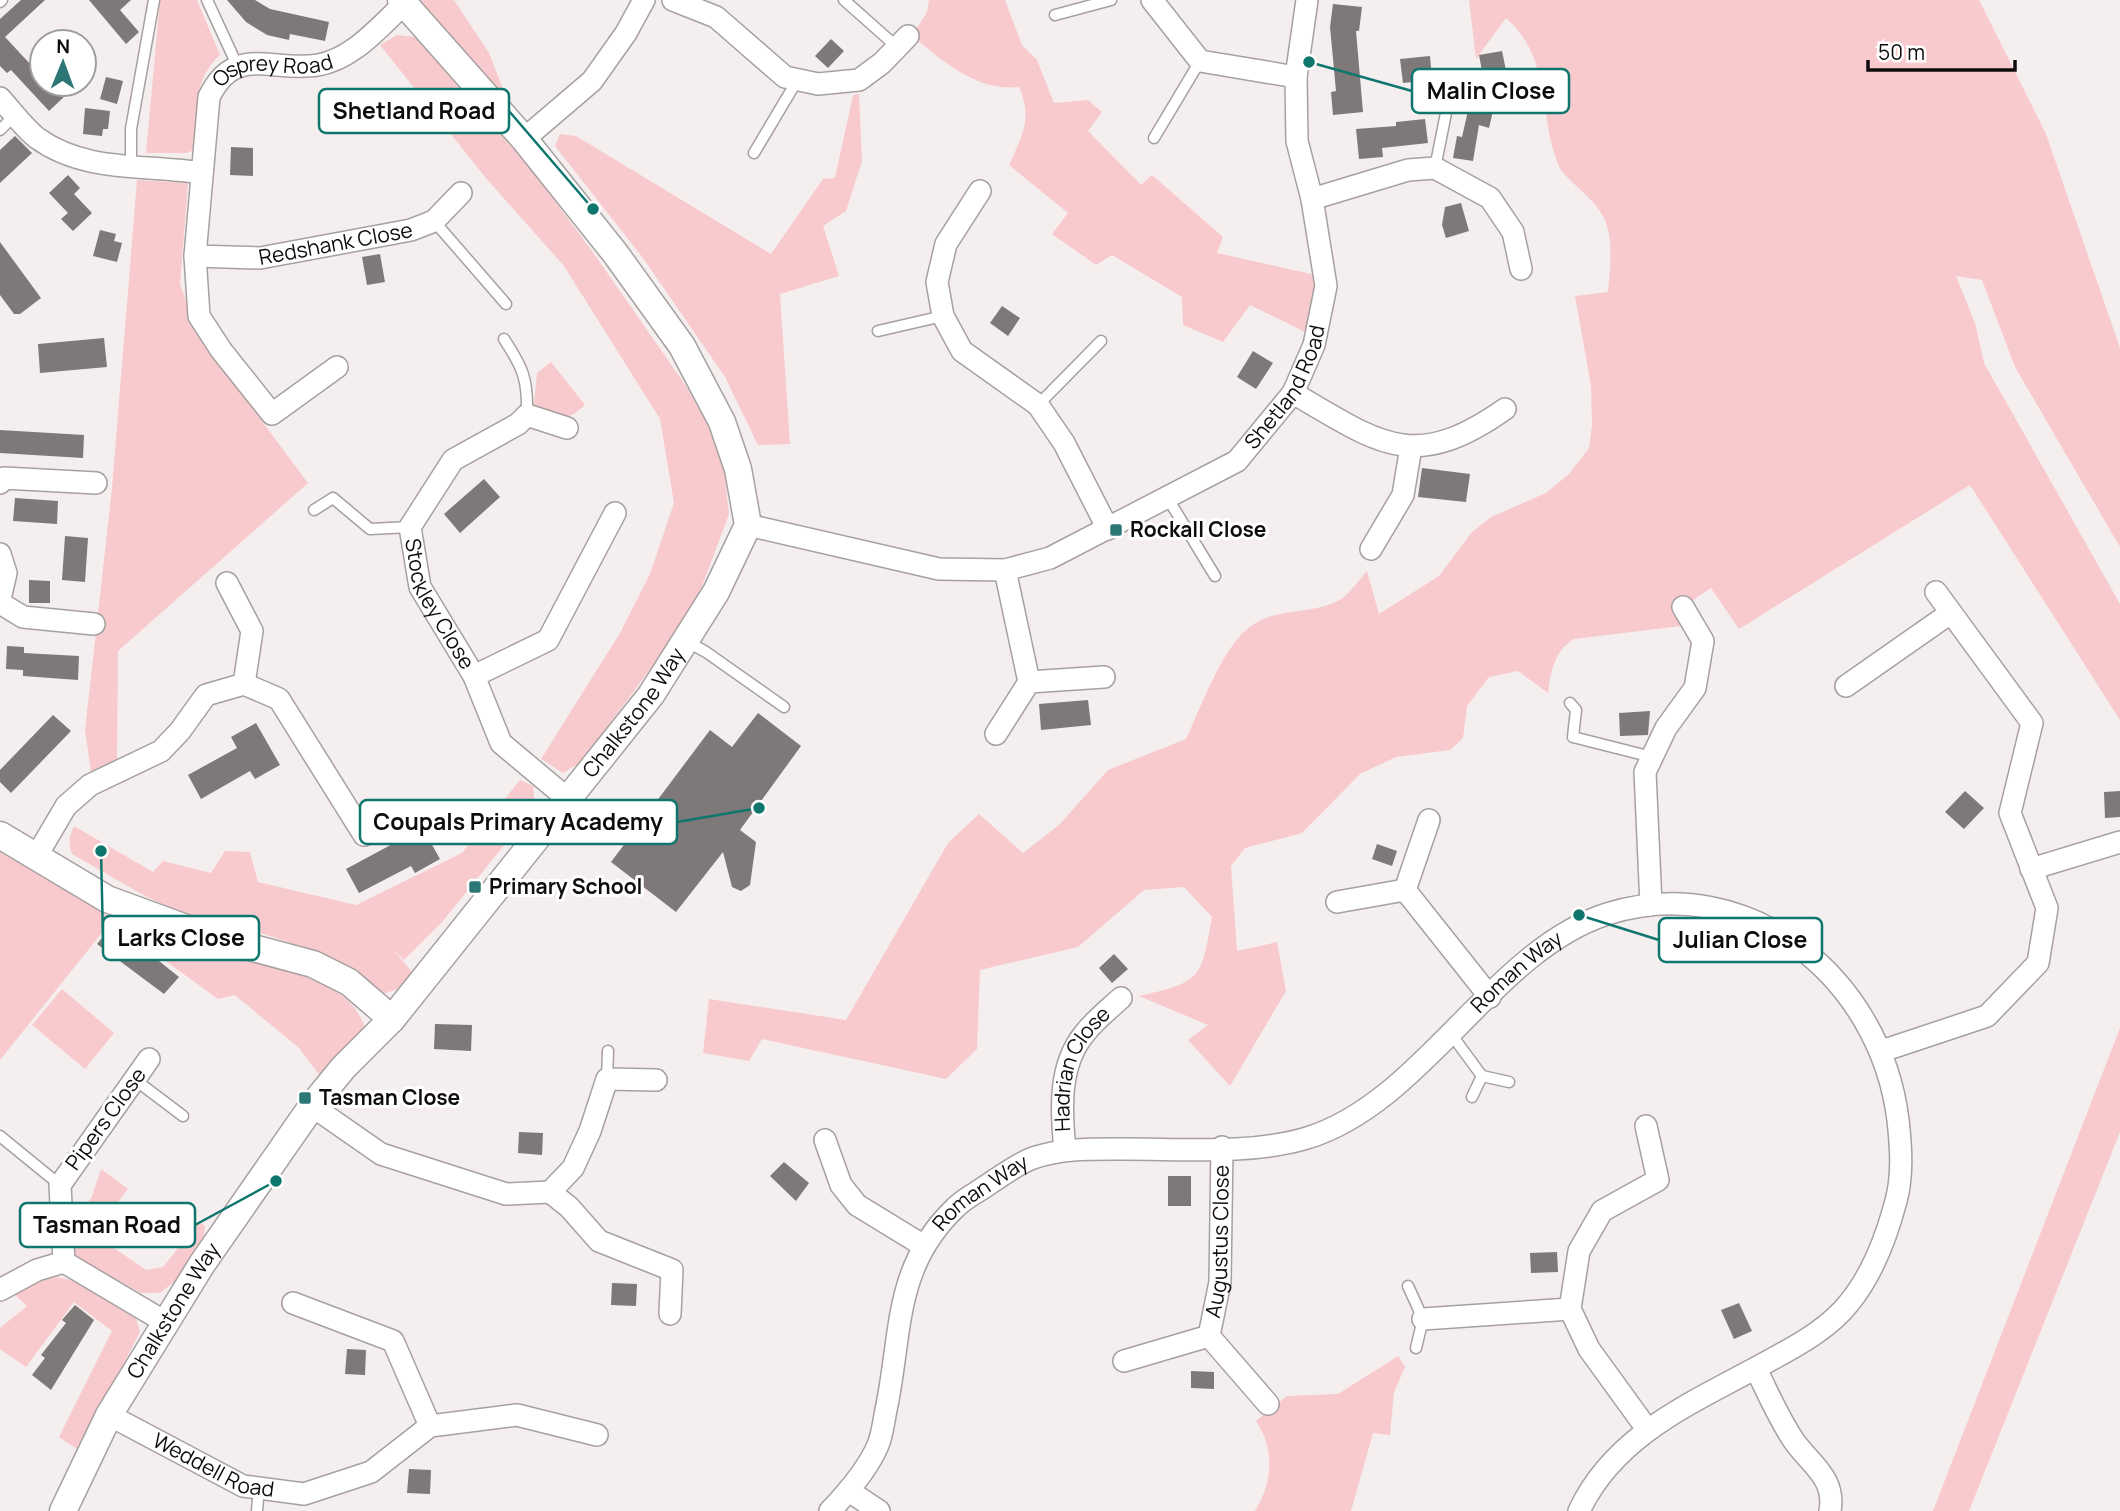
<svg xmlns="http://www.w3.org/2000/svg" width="2120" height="1511" font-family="Manrope,sans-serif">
<rect width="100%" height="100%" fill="#f5eeef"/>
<!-- green -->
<g fill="#f8cacd">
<path d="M160 0H197L220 55C193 80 197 109 195 143L192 151 186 153H146Z"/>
<path d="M406 0H454L489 53 513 115Z"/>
<path d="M929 0H1005L1022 45 1037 60 1054 103 1088 100 1102 112 1088 131 1141 185 1152 175 1223 237 1217 253 1320 276 1307 333 1250 305 1223 342 1183 325 1182 297 1112 255 1096 265 1052 234 1068 213 1009 165C1022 136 1033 118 1019 87 977 92 943 61 912 36L927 12Z"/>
<path d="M1469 0H1979L2046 134 2120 348V547L2015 367 1982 280 1956 276 1975 323 1984 363 2120 604V720L1970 485 1739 629 1711 588 1683 607 1681 626 1574 639C1554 652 1551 670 1548 693L1518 671 1489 677 1467 706 1463 738 1450 750 1396 757 1360 774 1302 833 1245 848 1231 866 1237 951 1277 942 1286 991 1230 1086 1188 1040 1208 1025 1139 996C1202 982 1201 979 1212 917L1184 887 1144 890 1078 947 980 970 977 1049 946 1079 762 1039 749 1061 703 1053 709 999 846 1020 948 843 979 814 1023 853 1059 825 1108 770 1186 739C1202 706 1223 643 1254 624 1282 606 1320 616 1345 596 1353 589 1360 579 1367 571L1379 614 1439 576 1472 532 1491 517 1546 493 1569 474 1589 448 1592 425 1591 386 1575 296 1608 292C1610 270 1614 239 1604 218 1594 197 1564 179 1559 166 1537 115 1554 61 1506 18L1476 59Z"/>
<path d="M397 35 415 37 530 168 592 251 686 386 722 451 729 514 698 597 651 668 581 762 563 773 541 759 620 633 650 574 674 503 660 419 564 266 485 177 380 45Z"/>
<path d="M859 94 862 161 846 211 823 226 839 276 780 294 790 444 758 445 725 377 643 258 555 146 560 134 576 136 771 254 823 179 835 178 853 95Z"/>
<path d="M137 180 188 183 180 284 200 338 308 483 118 651 117 760 91 772 85 730 112 488Z"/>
<path d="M551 362 585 405C567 422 559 419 537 411L534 404 537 373Z"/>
<path d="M520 780 533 786 535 807 443 921 404 960 391 947 414 974 403 987 383 994 368 987 343 967 315 951 264 934 205 924 145 896 72 854C68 843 69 836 74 826L153 872 163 861 211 873 225 851 250 852 258 882 356 905 462 853Z"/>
<path d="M0 852 113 919 0 1060Z"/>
<path d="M121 916 305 973C331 987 354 998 365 1027L357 1044 324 1081 299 1048 235 995 218 999 113 923Z"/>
<path d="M62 989 114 1033 85 1069 32 1025Z"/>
<path d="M2120 1028V1132L1969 1511H1933Z"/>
<path d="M101 1169 128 1189 99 1226 98 1237 146 1270 163 1267 199 1222 205 1226 203 1242 175 1281 160 1293H141L84 1262 77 1258 72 1246V1229L92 1196Z"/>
<path d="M57 1277 93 1285 134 1311 140 1332 78 1450 59 1437 112 1331 74 1302 26 1367 0 1349V1328L27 1306 12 1292 37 1281Z"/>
<path d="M1398 1356 1405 1367 1394 1392 1390 1435 1373 1433 1351 1511H1255C1273 1482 1275 1449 1256 1421L1287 1396 1338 1394Z"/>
</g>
<!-- building -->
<g fill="#7e7878">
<path d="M21 0H45L5 37 32 66 42 57V84H54L65 96 49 111 11 70 7 73 0 66V19Z"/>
<path d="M89 0H131L120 10 139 32 126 44Z"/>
<path d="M227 0H255L270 9 329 22 325 41 290 34 289 40 267 35 246 22Z"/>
<path d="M1333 4 1362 7 1359 31H1356L1363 112 1333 115 1331 92 1336 91 1330 27Z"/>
<path d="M831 39 844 51 828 68 815 56Z"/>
<path d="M1502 51 1508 80 1500 81 1489 128 1479 125 1473 161 1453 158 1457 136 1462 137 1472 93 1487 97 1479 55Z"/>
<path d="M1430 56 1432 80 1403 83 1400 59Z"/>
<path d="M106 77 123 81 117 104 100 99Z"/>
<path d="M85 108 110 111 108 129H103L102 136 83 134Z"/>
<path d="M1425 119 1428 143 1382 148 1383 157 1359 159 1356 129 1396 126V122Z"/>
<path d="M15 136 32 153 0 183V150Z"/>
<path d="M231 147 253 148V176L230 175Z"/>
<path d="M68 175 80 188 74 194 92 213 73 231 61 219 68 213 49 193Z"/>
<path d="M1461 203 1469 231 1446 238 1442 225 1445 207Z"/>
<path d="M100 230 116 234 114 241 122 243 117 262 93 256Z"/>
<path d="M0 242 41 298 20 314H14L0 295Z"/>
<path d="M380 254 385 282 367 285 362 257Z"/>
<path d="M1002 306 1020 318 1008 336 990 323Z"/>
<path d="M104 338 107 367 40 373 38 344Z"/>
<path d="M1253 351 1273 363 1256 389 1237 377Z"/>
<path d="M0 430 84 435 83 458 0 453Z"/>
<path d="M1422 468 1470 474 1466 502 1418 497Z"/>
<path d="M484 479 500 497 460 533 444 514Z"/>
<path d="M15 498 58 501 57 524 13 521Z"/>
<path d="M65 536 88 538 85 582 62 580Z"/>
<path d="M29 580 50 581V603H29Z"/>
<path d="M7 646 24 647V653L79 656 78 680 23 676V670L6 669Z"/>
<path d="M1088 700 1091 725 1041 730 1039 704Z"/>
<path d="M1650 711 1648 735 1620 736 1619 713Z"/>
<path d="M758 713 801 746 740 830 756 842 750 885 741 891 732 887 723 852 676 912 611 862 710 730 732 747Z"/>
<path d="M53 715 71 731 11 793 0 782V770Z"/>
<path d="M256 723 280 765 255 779 250 771 201 799 188 775 237 748 231 737Z"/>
<path d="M1965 791 1984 808 1964 829 1945 812Z"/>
<path d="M2120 791V817L2105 818 2104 792Z"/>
<path d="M417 818 440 859 415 873 411 866 359 893 346 869 398 841 393 831Z"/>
<path d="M1377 844 1397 851 1392 866 1372 859Z"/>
<path d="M110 928 136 948 139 945 179 977 164 994 97 944Z"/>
<path d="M1114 954 1128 969 1112 983 1099 968Z"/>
<path d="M435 1024 472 1025 471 1051 434 1049Z"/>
<path d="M519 1132 543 1133 542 1155 518 1153Z"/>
<path d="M784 1162 809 1183 796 1201 770 1176Z"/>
<rect x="1168" y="1176" width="23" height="30"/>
<path d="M1557 1252 1558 1272 1531 1273 1530 1253Z"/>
<path d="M612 1283 637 1284 636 1306 611 1305Z"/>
<path d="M1739 1303 1752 1331 1734 1339 1721 1310Z"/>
<path d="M75 1305 94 1320 51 1390 32 1375 45 1358 41 1355 66 1323 62 1320Z"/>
<path d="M347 1349 366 1350 365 1375 345 1374Z"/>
<path d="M1191 1371 1214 1372V1389L1191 1388Z"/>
<path d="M409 1469 431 1470 430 1494 407 1493Z"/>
</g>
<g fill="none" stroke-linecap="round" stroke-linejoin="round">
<!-- service casing -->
<g stroke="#a6a0a0" stroke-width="13">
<g id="service">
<path d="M207 0 238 67"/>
<path d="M844 0 897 47"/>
<path d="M0 2 2 0"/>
<path d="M1055 15 1111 0"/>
<path d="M0 130 15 115"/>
<path d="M1154 138 1200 61"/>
<path d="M754 153 798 79"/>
<path d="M131 166V129L154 0"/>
<path d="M1435 168 1452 83"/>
<path d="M434 221 506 304"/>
<path d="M878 331 943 316"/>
<path d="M504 339C523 368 528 379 527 415"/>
<path d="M1038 405 1101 341"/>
<path d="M1167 497 1215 576"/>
<path d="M314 510 333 498 370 529 410 527"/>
<path d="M686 641 706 652 784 707"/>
<path d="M1570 703 1576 710 1573 737 1652 757"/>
<path d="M1451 1034 1482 1076"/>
<path d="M134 1079 183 1116"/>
<path d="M607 1079 608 1051"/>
<path d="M1472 1097 1482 1076 1509 1082"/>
<path d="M0 1136 60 1185"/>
<path d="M1408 1286 1423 1319 1416 1348"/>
<path d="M257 1511 259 1488"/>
</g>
</g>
<!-- minor casing -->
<g stroke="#a6a0a0" stroke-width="24">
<g id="minor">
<path d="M673 0 716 17 785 77 818 84 859 80 882 63 908 36"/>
<path d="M1152 0 1200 61 1296 77"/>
<path d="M0 98C12 111 23 127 37 138 85 173 146 164 202 173"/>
<path d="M524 139 592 81 626 33 644 0"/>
<path d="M980 191 946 244 937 282 943 316 962 351 1038 405 1064 443 1108 529"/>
<path d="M1312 199 1408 170 1435 168 1490 198 1513 232 1521 269"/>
<path id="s1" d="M195 256 260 258 411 230 434 221 461 193"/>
<path id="s2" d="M337 367 272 414 221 350 199 316 195 256 209 97C235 43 273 73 318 65 353 59 379 27 404 4"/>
<path d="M1293 393C1380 444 1414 473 1505 409"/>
<path id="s3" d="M567 428 527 415 518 424 453 460 410 527 420 587 474 676 501 743 569 800"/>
<path d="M0 483 4 478 96 483"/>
<path id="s4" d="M748 525 939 569 1005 570 1050 558 1237 461 1293 393 1314 345 1326 286 1312 199 1297 141 1296 77 1307 0"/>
<path d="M1371 549 1403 495 1411 447"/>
<path d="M0 554 6 573 0 599"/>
<path d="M1005 570 1029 682"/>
<path d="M227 583 252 631 244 684"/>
<path d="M0 603 23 617 94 624"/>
<path d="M474 676 548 640 615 513"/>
<path d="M1029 682 1104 677"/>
<path d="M1846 686 1949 614"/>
<path d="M996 734 1029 682"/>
<path d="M36 857 66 806 90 785 161 751 180 731 206 695 244 684 279 699 364 835"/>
<path d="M2031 869 2120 842"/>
<path d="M1405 890 1429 820"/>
<path d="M1337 902 1405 890 1490 997"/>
<path d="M1651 905 1645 772 1666 728 1695 688 1703 641 1683 607"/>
<path d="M1882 1051 1987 1016 2038 963 2047 908 2010 813 2032 723 1936 592"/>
<path d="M149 1059 60 1185 64 1262 165 1322"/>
<path d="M312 1106 381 1154 506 1194 550 1192 573 1168 590 1131 607 1079 656 1080"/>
<path d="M1646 1126 1658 1180 1602 1211 1579 1251 1570 1309 1589 1349 1647 1429"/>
<path d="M825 1140 841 1185 857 1205 924 1246"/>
<path id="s5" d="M1065 1150C1061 1111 1058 1065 1085 1033 1095 1020 1109 1009 1121 998"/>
<path d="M550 1192 569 1207 599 1241 672 1270 670 1314"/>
<path d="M0 1290 37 1270 64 1262"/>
<path d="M293 1303 393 1341 430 1426"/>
<path d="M1423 1319 1570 1309"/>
<path d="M1209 1336 1268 1404"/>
<path id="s6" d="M1124 1361 1209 1336 1220 1282 1222 1147"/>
<path d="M1756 1369C1768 1393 1779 1419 1794 1441 1810 1464 1836 1478 1830 1511"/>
<path id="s7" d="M109 1415 243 1486 304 1494 371 1472 430 1426 517 1415 597 1435"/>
<path d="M849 1491 879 1511"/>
<path id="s8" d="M830 1511C848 1492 868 1469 878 1445 883 1433 884 1418 887 1405 902 1330 894 1266 956 1207 965 1198 978 1192 989 1184 1003 1175 1017 1164 1033 1158 1060 1149 1086 1149 1114 1149 1175 1148 1247 1156 1307 1138 1424 1102 1492 951 1607 914 1750 869 1881 980 1898 1120 1901 1147 1903 1175 1896 1201 1887 1235 1872 1275 1849 1303 1831 1326 1802 1343 1776 1357 1702 1399 1617 1430 1579 1511"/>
</g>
</g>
<!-- tertiary casing -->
<g stroke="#a6a0a0" stroke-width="29">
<g id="tertiary">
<path d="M0 835 107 899 205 935 313 964 349 982 392 1019"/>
<path id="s9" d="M63 1511 109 1415 202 1264 312 1106 343 1068 392 1019 651 695 716 592 748 525 738 469 722 422 682 346 615 253 524 139 401 0"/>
</g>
</g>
<!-- service -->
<use href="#service" stroke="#fff" stroke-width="10"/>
<!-- minor -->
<use href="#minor" stroke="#fff" stroke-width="21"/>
<!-- tertiary -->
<use href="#tertiary" stroke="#fff" stroke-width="26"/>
</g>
<!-- markers -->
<g fill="#2c7676" stroke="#fff" stroke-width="2.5">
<rect x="1109" y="523" width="14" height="14" rx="3.5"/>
<rect x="468" y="880" width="14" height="14" rx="3.5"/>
<rect x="298" y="1091" width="14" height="14" rx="3.5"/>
</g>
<g text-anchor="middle" stroke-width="6" stroke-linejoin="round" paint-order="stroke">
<!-- street labels -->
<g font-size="21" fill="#0f0c0d" stroke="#fff">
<text dy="7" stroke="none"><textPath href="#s2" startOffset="499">Osprey Road</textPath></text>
<text dy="7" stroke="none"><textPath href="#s1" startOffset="142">Redshank Close</textPath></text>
<text dy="7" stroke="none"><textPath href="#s4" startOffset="609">Shetland Road</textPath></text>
<text dy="7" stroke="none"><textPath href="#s3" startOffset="292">Stockley Close</textPath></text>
<text dy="7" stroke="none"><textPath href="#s9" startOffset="985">Chalkstone Way</textPath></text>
<text dy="7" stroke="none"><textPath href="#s8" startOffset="975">Roman Way</textPath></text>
<text dy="7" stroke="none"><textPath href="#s5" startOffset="86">Hadrian Close</textPath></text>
<text transform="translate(106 1119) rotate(-54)" y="7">Pipers Close</text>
<text dy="7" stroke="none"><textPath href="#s8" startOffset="366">Roman Way</textPath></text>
<text dy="7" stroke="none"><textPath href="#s6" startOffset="184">Augustus Close</textPath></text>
<text dy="7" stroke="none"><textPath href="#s9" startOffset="229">Chalkstone Way</textPath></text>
<text dy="7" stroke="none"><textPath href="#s7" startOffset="117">Weddell Road</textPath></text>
</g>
<!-- poi labels -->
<g font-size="21" font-weight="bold" fill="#0f0c0d" stroke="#fff" text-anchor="start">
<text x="1130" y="537">Rockall Close</text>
<text x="489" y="894">Primary School</text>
<text x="319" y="1105">Tasman Close</text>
</g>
</g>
<!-- callouts -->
<path fill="none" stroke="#0f766e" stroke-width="2.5" d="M1309 62L1412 91M593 209L509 111M759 808L677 822M101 851L103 938M1579 915L1659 940M276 1181L195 1225"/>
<g fill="#0f766e" stroke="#fff" stroke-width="2.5">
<circle cx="1309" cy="62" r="7"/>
<circle cx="593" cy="209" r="7"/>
<circle cx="759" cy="808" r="7"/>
<circle cx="101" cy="851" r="7"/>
<circle cx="1579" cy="915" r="7"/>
<circle cx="276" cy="1181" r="7"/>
</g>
<g fill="#fff" stroke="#0f766e" stroke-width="2.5">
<rect x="1412" y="69" width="157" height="44" rx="7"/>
<rect x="319" y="89" width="190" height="44" rx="7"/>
<rect x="360" y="800" width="317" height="44" rx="7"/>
<rect x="103" y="916" width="156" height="44" rx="7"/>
<rect x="1659" y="918" width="163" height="44" rx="7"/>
<rect x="20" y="1203" width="175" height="44" rx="7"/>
</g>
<g font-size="23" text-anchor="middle" font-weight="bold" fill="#0f0c0d">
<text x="1491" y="99">Malin Close</text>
<text x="414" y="119">Shetland Road</text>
<text x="518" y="830">Coupals Primary Academy</text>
<text x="181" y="946">Larks Close</text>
<text x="1740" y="948">Julian Close</text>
<text x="107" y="1233">Tasman Road</text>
</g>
<!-- north arrow -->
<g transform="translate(63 63) rotate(1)"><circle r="33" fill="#ffffff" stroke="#9f9e9e" stroke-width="2"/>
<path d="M0-5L12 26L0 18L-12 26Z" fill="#2c7676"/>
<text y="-10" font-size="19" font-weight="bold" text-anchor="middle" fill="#0f0c0d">N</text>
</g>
<!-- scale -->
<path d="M1868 60v10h147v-10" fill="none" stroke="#0f0c0d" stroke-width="3.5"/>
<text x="1878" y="60" font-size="21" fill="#0f0c0d" stroke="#ffffff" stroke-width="5" paint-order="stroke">50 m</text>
</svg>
